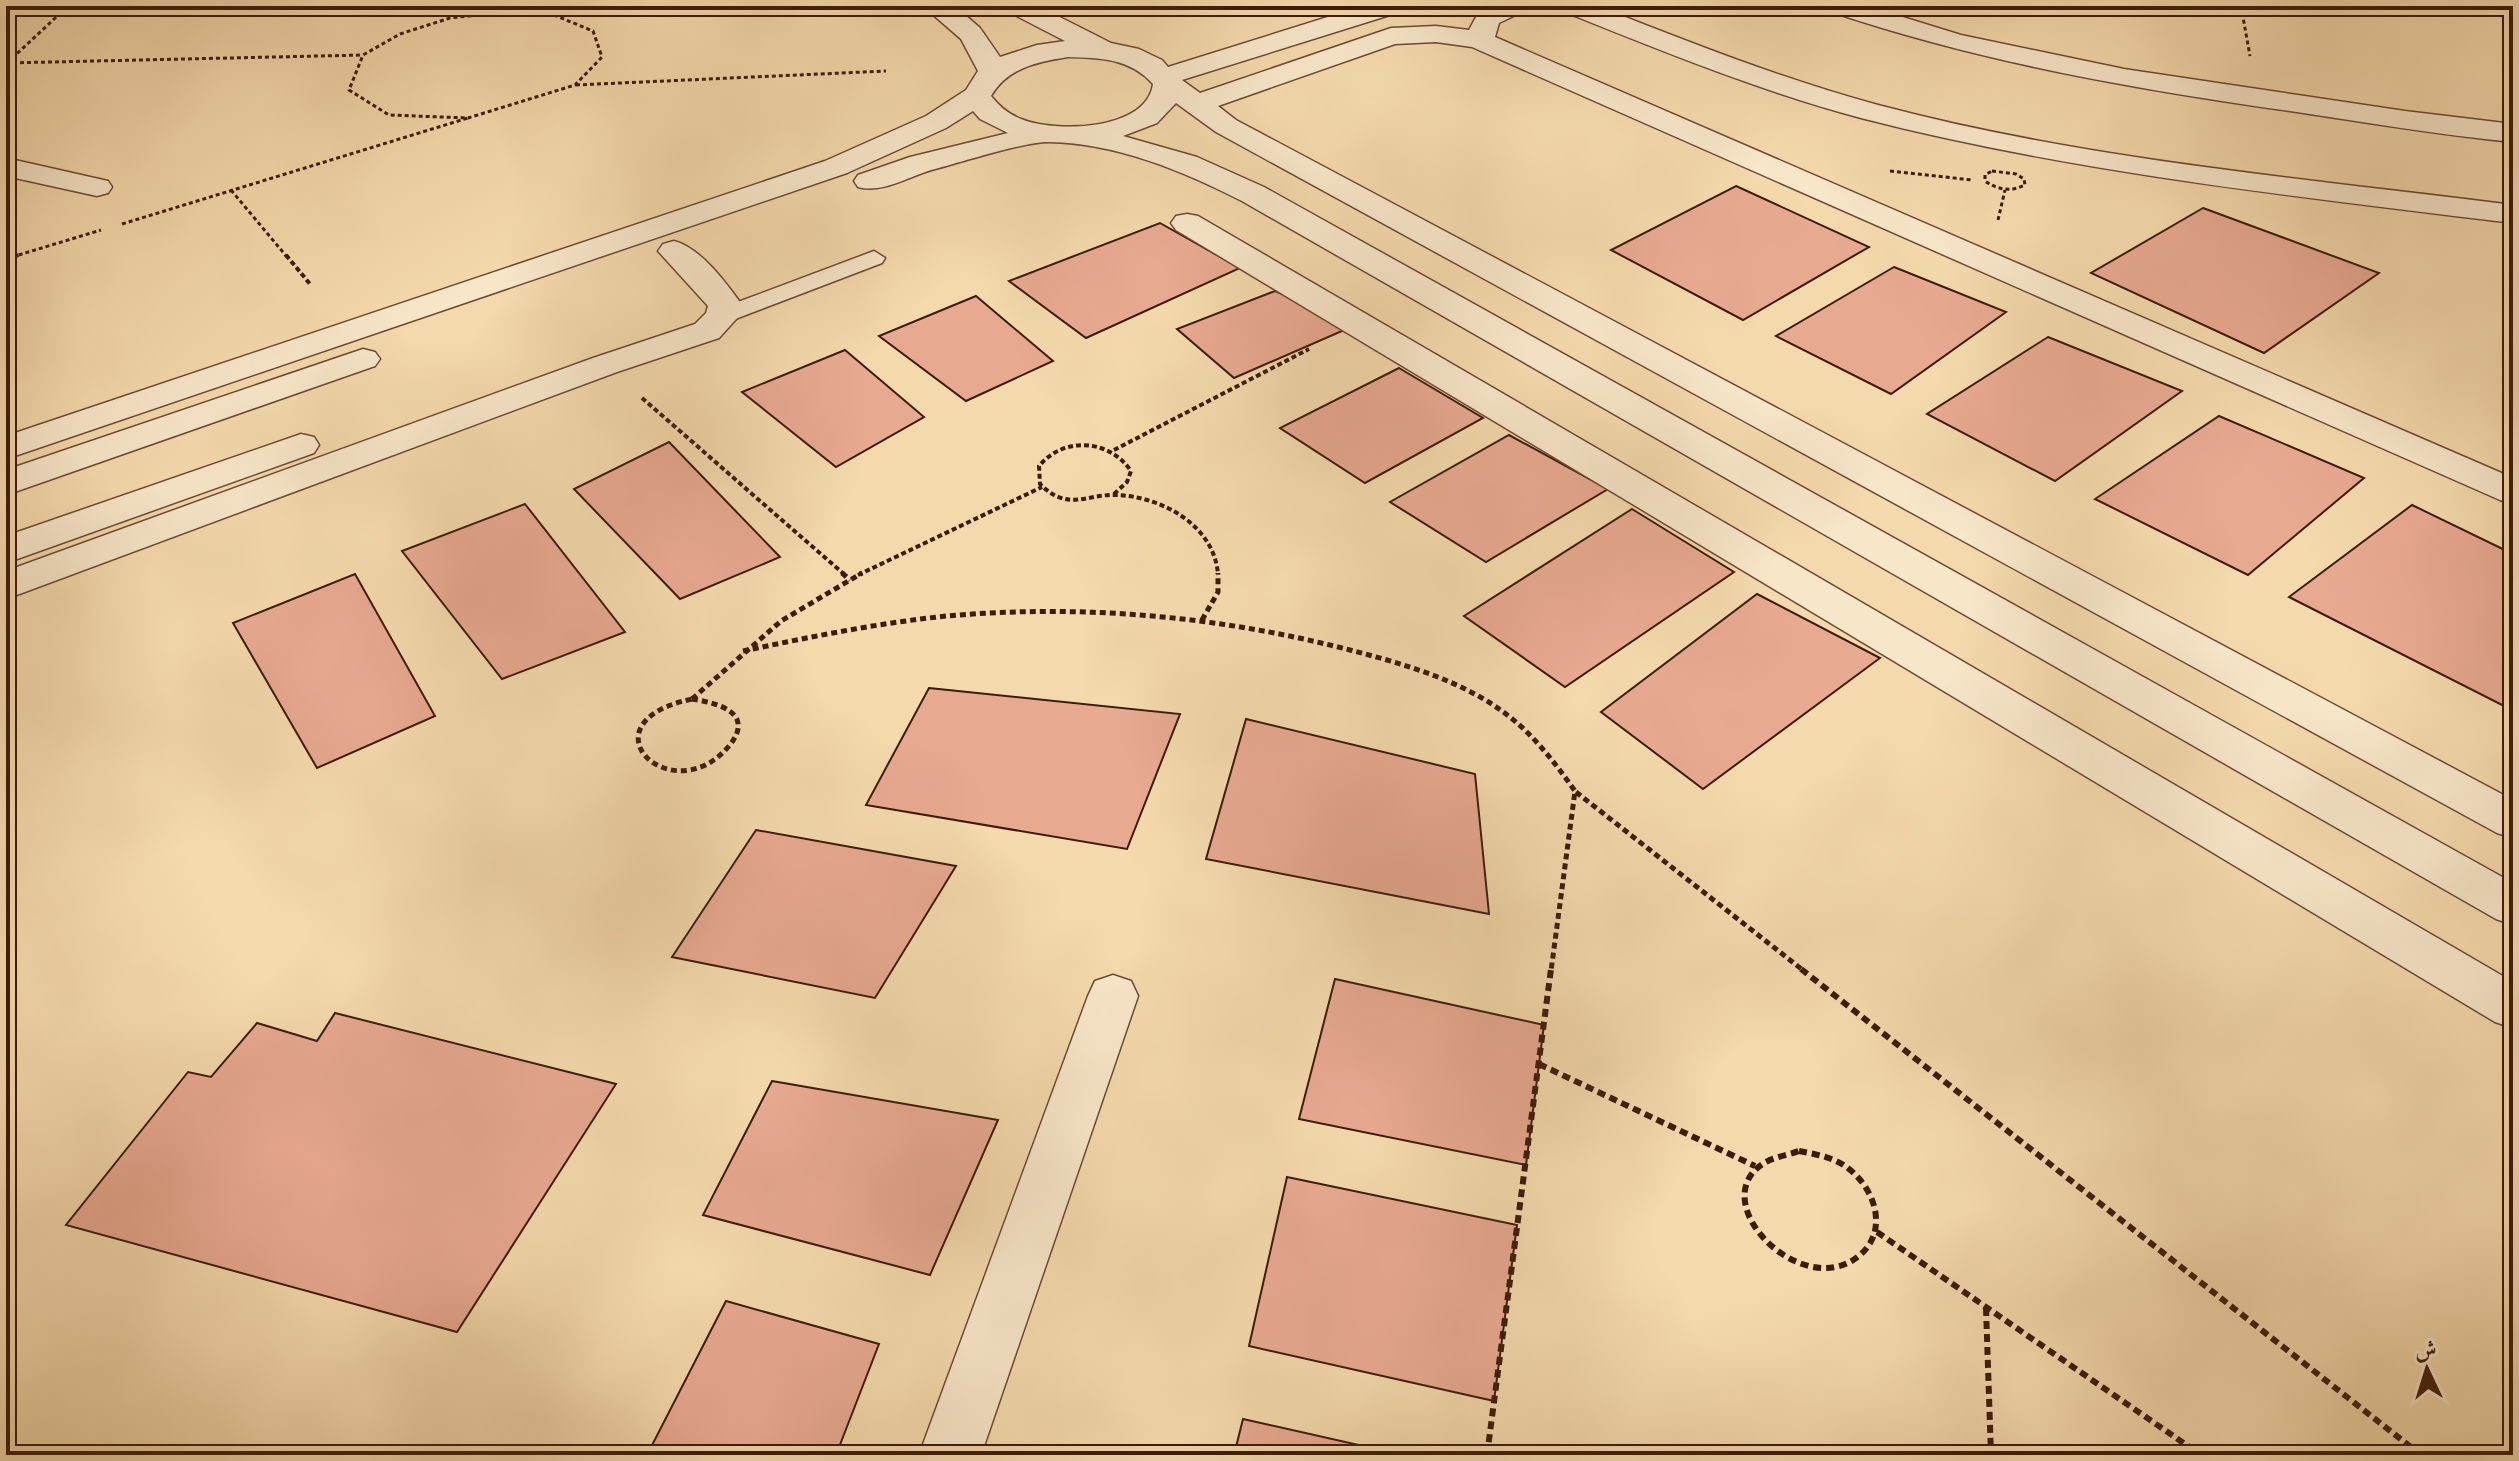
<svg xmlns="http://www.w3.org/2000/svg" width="2519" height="1461" font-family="'IM FELL DW Pica',Amiri,serif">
<rect width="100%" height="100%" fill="#f4d9ac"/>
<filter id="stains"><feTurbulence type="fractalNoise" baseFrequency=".0025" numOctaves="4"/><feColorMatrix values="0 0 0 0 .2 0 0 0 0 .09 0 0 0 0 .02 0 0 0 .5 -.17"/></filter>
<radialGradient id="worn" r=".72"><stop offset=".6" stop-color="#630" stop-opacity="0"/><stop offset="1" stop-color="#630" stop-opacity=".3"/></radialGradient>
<!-- building -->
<g fill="#e8a991" stroke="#3d1b0c" stroke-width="2">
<path d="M1736 186 1869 247 1743 320 1611 250Z"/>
<path d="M2203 208 2379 273 2264 353 2091 273Z"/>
<path d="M1160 223 1240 268 1086 338 1009 281Z"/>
<path d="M1894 267 2006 312 1891 394 1776 336Z"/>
<path d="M1275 291 1358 324 1234 378 1177 329Z"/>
<path d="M976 296 1053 361 966 401 879 336Z"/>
<path d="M2048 337 2182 391 2055 481 1927 414Z"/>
<path d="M845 350 924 417 836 467 742 392Z"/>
<path d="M1399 368 1483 418 1365 483 1280 428Z"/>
<path d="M2219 416 2364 478 2248 575 2095 499Z"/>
<path d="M1509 435 1608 489 1486 562 1390 502Z"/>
<path d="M669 442 780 557 680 599 574 489Z"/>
<path d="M525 504 625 632 502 679 402 551Z"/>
<path d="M2412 505 2513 554V703L2508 708 2289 597Z"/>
<path d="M1632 509 1734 572 1565 687 1464 616Z"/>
<path d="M355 574 435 716 317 768 233 623Z"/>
<path d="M1757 594 1880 658 1703 789 1601 712Z"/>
<path d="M929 688 1180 714 1127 849 866 805Z"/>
<path d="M1246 719 1475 774 1489 914 1206 859Z"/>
<path d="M756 830 956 866 875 998 672 957Z"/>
<path d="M1335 979 1544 1025 1526 1165 1299 1119Z"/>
<path d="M335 1013 616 1084 457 1332 66 1225 188 1072 211 1077 257 1023 317 1041Z"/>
<path d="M772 1081 998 1120 930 1275 703 1215Z"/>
<path d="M1287 1177 1517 1225 1494 1401 1249 1346Z"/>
<path d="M726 1301 879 1344 836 1455H647Z"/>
<path d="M1243 1419 1403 1455H1234Z"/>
</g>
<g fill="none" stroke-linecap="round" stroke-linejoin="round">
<!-- service casing -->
<g stroke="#6b4a34" stroke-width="3">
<path id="service" d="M874 251 885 258 882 263 730 321H714L710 316 714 311Z"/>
</g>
<!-- minor casing -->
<g stroke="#6b4a34" stroke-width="3">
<g id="minor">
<path d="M923 6 956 7 980 28 1000 57 1037 45 1065 41 1009 12 1005 6H1038L1111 43 1139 49 1162 60 1168 67 1363 6H1392L1394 9 1390 15 1182 80 1200 93 1391 28 1436 26 1469 30 1476 17 1489 6H1526L1522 12 1499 23 1495 37 2513 478V504L2500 500 1472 47 1436 42 1395 44 1218 106 1236 120 2513 800V838L2497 833 1216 132 1176 103 1157 123 1123 136 1197 157 1264 187 2513 883V925L2496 919 1242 201C1183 171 1116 143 1049 142 1023 142 962 162 935 169 911 175 883 194 858 187L854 181 858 175 910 157 1008 133 980 119 973 111 946 128 847 173 6 459V436L825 161 926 116 966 90 978 71 961 39ZM1068 57C1100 58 1130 58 1153 84 1147 131 1055 133 1021 119 1008 114 999 106 991 96 1008 67 1038 62 1068 57Z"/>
<path d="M1561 6H1597C1689 42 1782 79 1878 105 2085 160 2301 178 2513 205V223C2294 196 2075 173 1861 118 1760 91 1662 51 1565 12Z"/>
<path d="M1828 6H1867L1961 35 2124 69 2405 111 2513 124V142C2438 135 2364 122 2290 111 2134 89 1981 62 1832 12Z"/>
<path d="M6 158 108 181 112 187 108 193 97 196 6 176Z"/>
<path d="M1187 214 1198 216 2513 982V1028L2495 1022 1176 230 1171 223 1176 216Z"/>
<path d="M674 241C701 248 726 283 742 305L739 316 719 338 617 372 6 599V571L593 358 695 324 706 313 708 306 658 251 663 244Z"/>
<path d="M363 349 375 352 380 359 375 366 6 495V470Z"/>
<path d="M301 434 314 437 319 445 314 453 6 563V536Z"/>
<path d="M1113 975 1131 981 1138 996 981 1455H919L1088 996 1095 981Z"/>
</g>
</g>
<!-- path-far3 -->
<g stroke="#3d1b0c" stroke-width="3" stroke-dasharray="4 3" stroke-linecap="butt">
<path d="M538 6 551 14"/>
<path d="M2241 6 2250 56"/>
<path d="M505 12 554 15 593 31 602 57 575 85 468 118 389 115 349 90 363 55 400 34 450 18Z"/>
<path d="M6 63 363 55"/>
<path d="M7 63 68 6"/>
<path d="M576 85 886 71"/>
<path d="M1890 171 1972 180"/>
<path d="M1992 171 2016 174 2024 179 2025 185C2011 192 1998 190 1985 181V175Z"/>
<path d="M231 190 287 257"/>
<path d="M1998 220 2005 190"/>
<path d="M122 224 468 118"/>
<path d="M12 257 101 230"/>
</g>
<!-- path-far2 -->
<g stroke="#3d1b0c" stroke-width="4" stroke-dasharray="5 3" stroke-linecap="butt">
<path d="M286 255 310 284"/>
<path d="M6 259 19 255"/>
<path d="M642 398 845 575"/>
<path d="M1114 450 1309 349"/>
<path d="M1114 494 1127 482 1131 471C1109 439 1064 436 1039 466L1040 484C1068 512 1086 494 1115 495 1162 496 1215 526 1218 575"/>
<path d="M858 575 1042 487"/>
</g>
<!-- path-far1 -->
<g stroke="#3d1b0c" stroke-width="5" stroke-dasharray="6 4" stroke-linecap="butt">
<path d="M842 573 850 580"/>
<path d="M1202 620 1218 592V573"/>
<path d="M743 651C810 637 878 623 947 616 1082 604 1218 616 1350 650 1404 664 1461 680 1506 714 1534 735 1555 763 1575 791L1551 971"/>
<path d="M692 699 781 621 862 573"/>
<path d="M692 699C718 703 756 713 729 746 672 814 578 723 692 699Z"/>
<path d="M1576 792 1804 971"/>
</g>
<!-- path -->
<g stroke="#3d1b0c" stroke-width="6" stroke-dasharray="8 5" stroke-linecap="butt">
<path d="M1801 969 2421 1455"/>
<path d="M1539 1064 1755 1166"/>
<path d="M1799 1151C1815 1154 1832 1157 1845 1166 1874 1186 1890 1229 1860 1255 1803 1304 1702 1202 1764 1163 1774 1157 1788 1155 1799 1151Z"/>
<path d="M1877 1232 2201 1455"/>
<path d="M1986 1308 1991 1455"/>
<path d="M1487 1455 1551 969"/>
</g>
<!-- service -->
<use href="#service" fill="#f8e6c9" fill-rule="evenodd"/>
<!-- minor -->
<use href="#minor" fill="#f8e6c9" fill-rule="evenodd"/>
</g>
<!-- margin -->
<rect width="2519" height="1461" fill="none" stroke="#f4d9ac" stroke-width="32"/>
<rect x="8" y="8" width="2503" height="1445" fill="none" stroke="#3d1b0c" stroke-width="4"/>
<rect x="16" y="16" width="2487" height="1429" fill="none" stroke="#3d1b0c" stroke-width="2"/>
<!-- north arrow -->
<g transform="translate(2427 1369) rotate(356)" stroke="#f8e6c9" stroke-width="6" paint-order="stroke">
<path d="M0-6L14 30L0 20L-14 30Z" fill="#3d1b0c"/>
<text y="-12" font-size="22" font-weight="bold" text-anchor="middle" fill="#3d1b0c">ش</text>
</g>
<rect width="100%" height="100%" filter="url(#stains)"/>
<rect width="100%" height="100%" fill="url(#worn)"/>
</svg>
